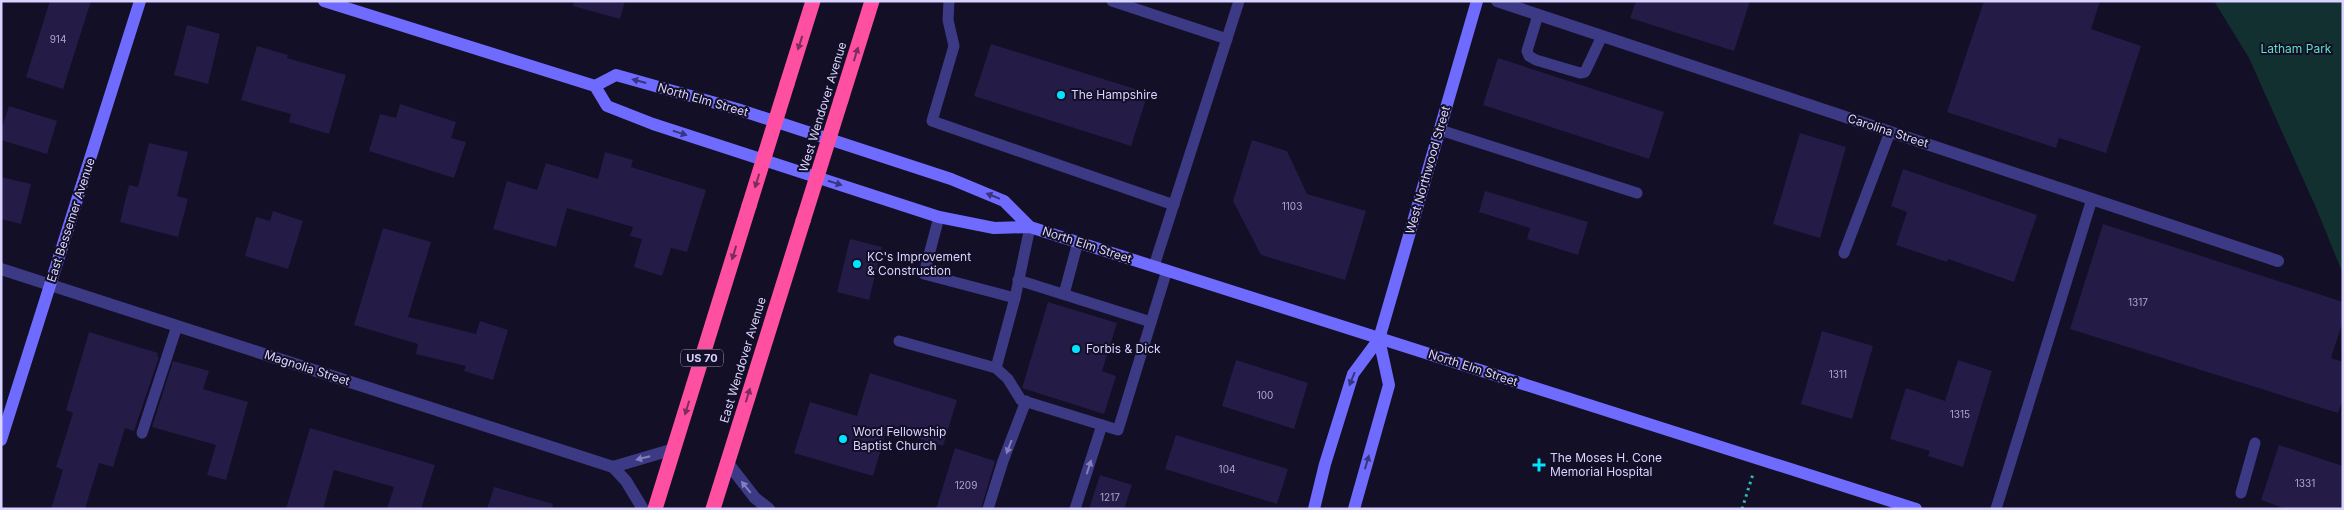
<svg xmlns="http://www.w3.org/2000/svg" width="2344" height="510" font-family="Inter,sans-serif">
<rect width="100%" height="100%" fill="#130f26"/>
<!-- green -->
<path fill="#12302f" d="M2214 1H2343V274L2317 210 2249 58Z"/>
<!-- building -->
<g fill="#241b47">
<path d="M50 1H91L63 89 26 77Z"/>
<path d="M574 1H625L620 19 573 6Z"/>
<path d="M1636 1H1750L1734 51 1630 18Z"/>
<path d="M1984 1H2100L2091 29 2141 46 2106 153 2059 138 2056 148 1947 112Z"/>
<path d="M187 25 220 34 208 84 174 75Z"/>
<path d="M991 44 1148 93 1131 146 974 96Z"/>
<path d="M257 46 288 55 287 58 346 75 329 134 289 122 291 114 241 100Z"/>
<path d="M1498 58 1664 112 1649 159 1483 105Z"/>
<path d="M400 104 456 122 451 138 466 142 454 178 369 151 380 114 396 118Z"/>
<path d="M9 106 57 121 47 154 1 140V130Z"/>
<path d="M1800 133 1846 147 1820 238 1773 224Z"/>
<path d="M1252 140 1287 151 1307 194 1366 211 1345 280 1261 255 1233 201Z"/>
<path d="M149 143 188 152 177 196 188 199 178 237 120 222 129 185 138 187Z"/>
<path d="M605 152 633 160 631 167 706 190 687 252 671 248 662 276 634 267 642 239 630 236 633 227 567 208 556 247 493 229 507 181 537 190 546 163 598 179Z"/>
<path d="M1903 169 2037 215 2014 282 1948 259 1947 262 1896 245 1907 212 1891 206Z"/>
<path d="M1 177 31 184 21 224 1 219Z"/>
<path d="M1485 191 1588 222 1578 255 1527 239 1530 228 1479 212Z"/>
<path d="M273 211 303 221 288 269 245 256 256 217 270 221Z"/>
<path d="M2103 224 2343 302V321L2331 358 2343 362V399L2338 413 2070 329Z"/>
<path d="M383 228 431 242 408 317 476 334 480 321 508 330 493 380 464 371 466 366 416 354 418 344 354 325Z"/>
<path d="M850 239 882 247 869 300 837 292Z"/>
<path d="M1048 302 1117 323 1102 371 1116 376 1104 414 1022 388Z"/>
<path d="M1822 331 1873 346 1852 419 1801 404Z"/>
<path d="M89 332 158 353 157 356 159 357 134 431 125 428 113 467 99 463 85 509H51L63 470 56 467 73 413 66 410Z"/>
<path d="M1236 360 1308 383 1294 429 1222 406Z"/>
<path d="M1958 360 1992 371 1963 467 1928 456 1930 451 1890 439 1906 388 1945 401Z"/>
<path d="M173 361 209 371 203 389 248 402 226 480 207 475 216 445 152 427Z"/>
<path d="M870 373 957 400 943 446 887 429 873 476 794 453 810 402 857 416Z"/>
<path d="M310 428 435 465 421 509H387L394 487 334 470 323 509H286Z"/>
<path d="M1176 435 1288 469 1277 504 1165 469Z"/>
<path d="M2279 445 2343 466V509H2286L2261 500Z"/>
<path d="M955 448 995 461 981 509H936Z"/>
<path d="M1100 475 1132 485 1124 509H1089Z"/>
<path d="M494 487 553 504 552 509H487Z"/>
</g>
<g fill="none" stroke-linecap="round" stroke-linejoin="round">
<!-- path -->
<path stroke="#2fb8b0" stroke-width="3" stroke-dasharray="2.5 4" stroke-linecap="butt" d="M1742 509 1753 474"/>
<!-- lane -->
<g stroke="#3d3a85" stroke-width="11">
<path d="M949 1 948 20 954 46 932 121 1174 205"/>
<path d="M1112 1 1227 39"/>
<path d="M1538 15 1527 51 1529 56 1536 60 1580 73 1585 72 1602 36"/>
<path d="M1440 130 1637 193"/>
<path d="M939 217 924 274 1015 298"/>
<path d="M1030 227 1015 298 996 368 1008 379 1021 400 1118 430 1167 270"/>
<path d="M1844 253 1890 132"/>
<path d="M1154 266 1239 1"/>
<path d="M1018 280 1151 322"/>
<path d="M1064 294 1078 242"/>
<path d="M899 341 996 368"/>
<path d="M142 433 177 326"/>
<path d="M2241 493 2255 443"/>
<path d="M988 509 1003 461 1026 401"/>
<path d="M1075 509 1102 425"/>
<path d="M1996 509 2092 199"/>
</g>
<!-- street -->
<g stroke="#3d3a85" stroke-width="12">
<path d="M1497 1 2278 261"/>
<path d="M1 269 613 467 626 481 643 509"/>
<path d="M727 462 755 498 769 509"/>
<path d="M613 467 674 449"/>
</g>
<!-- secondary -->
<g stroke="#6f6bff" stroke-width="12">
<path d="M324 1 595 86 607 106 653 124 939 217 994 228 1030 227 1916 509"/>
<path d="M595 86 616 75 737 109 951 179 1004 201 1030 227"/>
<path d="M1 440 140 1"/>
<path d="M1314 509 1325 464 1353 374 1379 339 1477 1"/>
<path d="M1354 509 1389 385 1379 339"/>
</g>
<!-- highway -->
<g stroke="#ff4fa3" stroke-width="15">
<path d="M787 84 813 1"/>
<path d="M841 100 872 1"/>
<path d="M655 509 749 206"/>
<path d="M713 509 803 221"/>
</g>
<!-- highway-bridge -->
<g stroke="#ff4fa3" stroke-width="15">
<path d="M749 206 787 84"/>
<path d="M803 221 841 100"/>
</g>
</g>
<!-- one-way arrows -->
<defs><path id="oneway-solid" d="M-6-.8H1V-3.2L6.5 0L1 3.2V.8H-6Z" transform="scale(1.25)"/></defs>
<g fill="#7d2c5e">
<use href="#oneway-solid" transform="translate(800 43) rotate(108)"/>
<use href="#oneway-solid" transform="translate(856 54) rotate(-73)"/>
<use href="#oneway-solid" transform="translate(757 181) rotate(107)"/>
<use href="#oneway-solid" transform="translate(734 253) rotate(107)"/>
<use href="#oneway-solid" transform="translate(748 395) rotate(-73)"/>
<use href="#oneway-solid" transform="translate(687 408) rotate(107)"/>
</g>
<g fill="#38347d">
<use href="#oneway-solid" transform="translate(639 81) rotate(-165)"/>
<use href="#oneway-solid" transform="translate(680 133) rotate(18)"/>
<use href="#oneway-solid" transform="translate(835 183) rotate(18)"/>
<use href="#oneway-solid" transform="translate(993 196) rotate(-158)"/>
<use href="#oneway-solid" transform="translate(1352 379) rotate(112)"/>
<use href="#oneway-solid" transform="translate(1367 462) rotate(-74)"/>
</g>
<g fill="#837fbc">
<use href="#oneway-solid" transform="translate(1009 447) rotate(111)"/>
<use href="#oneway-solid" transform="translate(643 458) rotate(166)"/>
<use href="#oneway-solid" transform="translate(1089 467) rotate(-72)"/>
<use href="#oneway-solid" transform="translate(746 487) rotate(-129)"/>
</g>
<!-- markers -->
<g fill="#00e5ff" stroke="#130f26" stroke-width="2">
<circle cx="1061" cy="95" r="5"/>
<circle cx="857" cy="264" r="5"/>
<circle cx="1076" cy="349" r="5"/>
<circle cx="843" cy="439" r="5"/>
<path d="M1536.5 457.5h5v5h5v5h-5v5h-5v-5h-5v-5h5z"/>
</g>
<g text-anchor="middle" stroke-width="4" stroke-linejoin="round" paint-order="stroke">
<!-- number labels -->
<g font-size="10" fill="#aca6d1">
<text x="58" y="43">914</text>
<text x="1292" y="210">1103</text>
<text x="2138" y="306">1317</text>
<text x="1838" y="378">1311</text>
<text x="1265" y="399">100</text>
<text x="1960" y="418">1315</text>
<text x="1227" y="473">104</text>
<text x="2305" y="487">1331</text>
<text x="966" y="489">1209</text>
<text x="1110" y="501">1217</text>
</g>
<!-- shield labels -->
<rect fill="#130f26" stroke="#9e99be" stroke-width="1" x="681" y="349.5" width="42" height="17" rx="4"/>
<g font-size="11" font-weight="bold" fill="#d9d4ff">
<text x="702" y="362">US 70</text>
</g>
<!-- park labels -->
<g font-size="12" fill="#5fe0c0" stroke="#130f26">
<text x="2296" y="53">Latham Park</text>
</g>
<!-- poi labels -->
<g font-size="12" fill="#d9d4ff" stroke="#130f26" text-anchor="start">
<text x="1071" y="99">The Hampshire</text>
<text x="867" y="261">KC's Improvement<tspan x="867" dy="14">&amp; Construction</tspan></text>
<text x="1086" y="353">Forbis &amp; Dick</text>
<text x="853" y="436">Word Fellowship<tspan x="853" dy="14">Baptist Church</tspan></text>
<text x="1550" y="462">The Moses H. Cone<tspan x="1550" dy="14">Memorial Hospital</tspan></text>
</g>
<!-- street labels -->
<g font-size="12" fill="#d9d4ff" stroke="#130f26">
<text transform="translate(703 100) rotate(16)" y="4">North Elm Street</text>
<text transform="translate(823 107) rotate(-73)" y="4">West Wendover Avenue</text>
<text transform="translate(1888 131) rotate(18)" y="4">Carolina Street</text>
<text transform="translate(1428 170) rotate(-74)" y="4">West Northwood Street</text>
<text transform="translate(71 220) rotate(-72)" y="4">East Bessemer Avenue</text>
<text transform="translate(1087 245) rotate(18)" y="4">North Elm Street</text>
<text transform="translate(743 360) rotate(-73)" y="4">East Wendover Avenue</text>
<text transform="translate(307 368) rotate(18)" y="4">Magnolia Street</text>
<text transform="translate(1473 368) rotate(18)" y="4">North Elm Street</text>
</g>
</g>
<!-- border -->
<rect width="2344" height="510" fill="none" stroke="#d9d4ff" stroke-width="5"/>
</svg>
